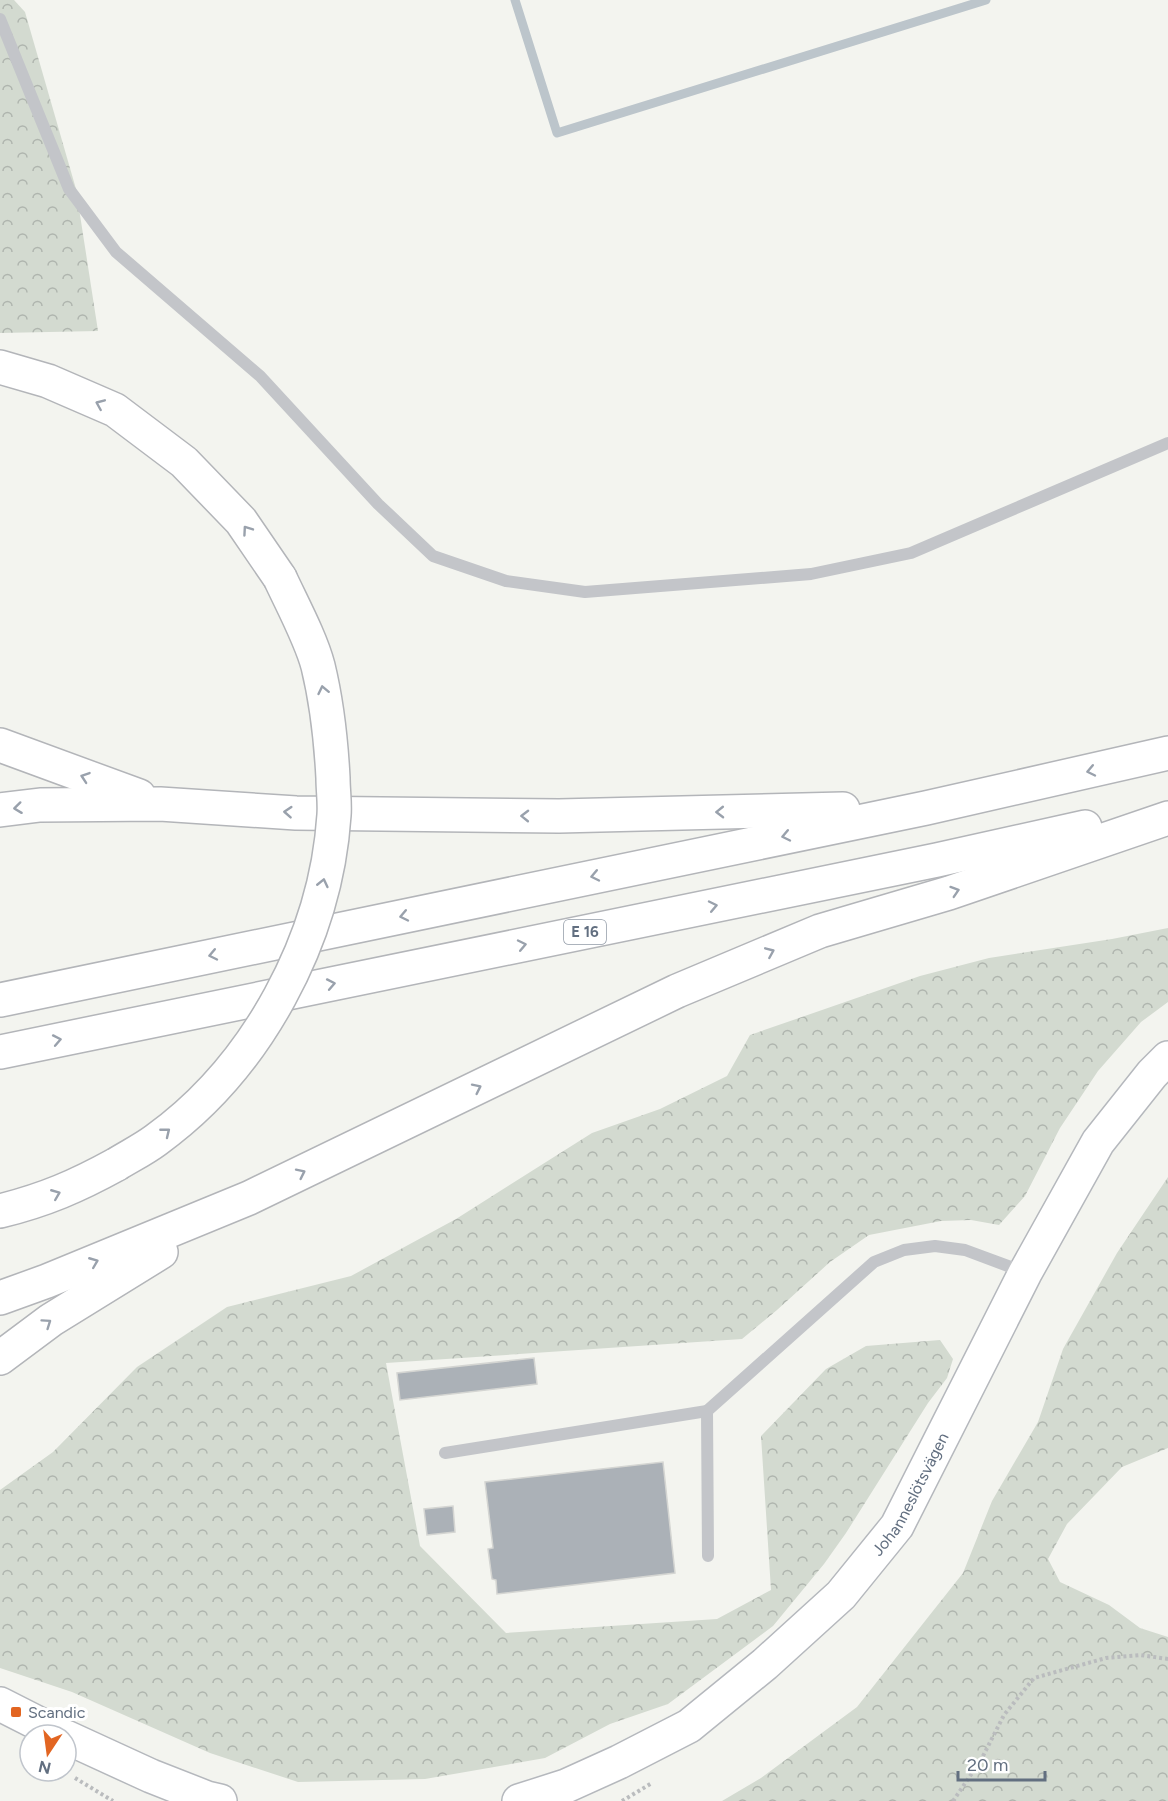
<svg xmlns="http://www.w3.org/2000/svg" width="1168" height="1801" font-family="Figtree,sans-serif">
<defs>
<pattern id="forest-crowns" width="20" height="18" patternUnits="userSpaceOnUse" patternTransform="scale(1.5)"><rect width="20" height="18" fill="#d3dad0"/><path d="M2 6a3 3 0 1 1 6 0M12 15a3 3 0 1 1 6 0" fill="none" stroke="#afb5ae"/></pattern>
</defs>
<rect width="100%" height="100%" fill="#f3f4ef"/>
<!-- forest -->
<g fill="url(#forest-crowns)">
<path d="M0 0H14L25 12 76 189 98 331 0 333Z"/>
<path d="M1168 928V1002L1141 1022 1098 1071 1060 1128 1025 1196 999 1225 971 1220 941 1221 869 1235 830 1262 777 1310 742 1339 386 1363 420 1546 506 1633 717 1619 771 1590 761 1436 826 1369 866 1346 940 1340 953 1359 947 1378 928 1403 846 1533 824 1564 773 1626 668 1704 610 1724 545 1758 425 1779 298 1782 210 1753 72 1692 0 1668V1490L53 1452 137 1367 227 1307 351 1276 456 1219 592 1133 660 1109 727 1076 750 1035 920 976 989 958 1112 939Z"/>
<path d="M1168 1177V1448L1122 1467 1067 1524 1048 1559 1060 1582 1109 1605 1140 1628 1168 1637V1801H722L761 1778 857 1707 963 1573 992 1501 1038 1422 1063 1349 1117 1253Z"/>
</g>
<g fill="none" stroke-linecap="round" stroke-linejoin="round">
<!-- stream -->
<path stroke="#bcc5cb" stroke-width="9" d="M515 0 557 133 986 0"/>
</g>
<!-- building -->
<g fill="#abb1b7" stroke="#d4d5d2" stroke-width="1.5">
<path d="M534 1358 537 1384 400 1400 397 1373Z"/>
<path d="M663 1462 675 1573 497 1594 496 1580 492 1579 488 1549 493 1548 485 1482Z"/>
<path d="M453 1506 455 1532 427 1535 424 1509Z"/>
</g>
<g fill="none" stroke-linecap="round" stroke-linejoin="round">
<!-- secondary casing -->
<g stroke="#b5b8bd" stroke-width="36">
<g id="secondary">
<path d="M0 1704 61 1735"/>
<path d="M66 1737 151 1776 207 1798 220 1801"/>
<path id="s1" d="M519 1801 566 1786 619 1762 689 1726 765 1664 841 1595 897 1526 1025 1273 1098 1142 1152 1074 1168 1058"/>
</g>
</g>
<!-- motorway casing -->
<g stroke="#b3b5b9" stroke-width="36">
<g id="motorway">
<path d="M0 367 48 381 115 410 184 462 241 521 280 578"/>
<path d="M0 745 139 796"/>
<path d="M0 810 40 805 160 804 296 813 559 816 843 809"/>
<path d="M0 1000 926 808 1168 753"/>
<path d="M0 1052 937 860 1085 827"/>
<path d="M0 1211C45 1200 77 1186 117 1164"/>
<path d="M0 1298 47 1281 249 1198 677 991 820 931 949 893 1168 818"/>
<path d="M0 1358 51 1320 161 1252"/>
</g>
</g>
<!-- path -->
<g stroke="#babcbe" stroke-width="4" stroke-dasharray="3 3" stroke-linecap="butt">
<path d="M75 1778 113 1801"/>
<path d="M622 1801 652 1783"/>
<path d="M953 1801 981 1760 1004 1715 1034 1678 1106 1658 1140 1655 1168 1659"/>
</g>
<!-- service -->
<g stroke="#c3c5c9" stroke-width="12">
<path d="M0 19 69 189 116 252 260 376 378 504 433 556 506 581 585 592 811 574 911 553 1168 443"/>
<path d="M445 1453 707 1411"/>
<path d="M708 1556 707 1411 874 1262 904 1250 935 1246 965 1250 1024 1272"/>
</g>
<!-- secondary -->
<use href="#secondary" stroke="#fff" stroke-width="33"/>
<!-- motorway -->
<use href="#motorway" stroke="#fff" stroke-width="33"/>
<!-- motorway-bridge casing -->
<g stroke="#b3b5b9" stroke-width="36" stroke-linecap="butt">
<path id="motorway-bridge" d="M117 1164C130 1156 144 1149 156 1140 257 1067 326 939 334 815 335 803 333 790 333 778 331 740 327 703 318 666 311 639 292 604 280 578"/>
</g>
<!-- motorway-bridge -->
<use href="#motorway-bridge" stroke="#fff" stroke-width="33"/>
</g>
<!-- one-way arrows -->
<defs><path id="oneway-chevron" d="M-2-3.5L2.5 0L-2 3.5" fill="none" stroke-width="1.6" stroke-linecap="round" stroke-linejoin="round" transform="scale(1.5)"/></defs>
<g stroke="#99a1ac">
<use href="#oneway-chevron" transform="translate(100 404) rotate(-157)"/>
<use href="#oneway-chevron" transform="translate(247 530) rotate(-125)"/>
<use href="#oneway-chevron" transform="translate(323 690) rotate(-102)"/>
<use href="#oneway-chevron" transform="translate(1091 771) rotate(168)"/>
<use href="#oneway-chevron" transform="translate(85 777) rotate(-161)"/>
<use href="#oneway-chevron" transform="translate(18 808) rotate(173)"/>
<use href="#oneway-chevron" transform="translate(288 812) rotate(-176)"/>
<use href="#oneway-chevron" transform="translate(720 812) rotate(179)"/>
<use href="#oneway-chevron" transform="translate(525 816) rotate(-179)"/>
<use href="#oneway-chevron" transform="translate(786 836) rotate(168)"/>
<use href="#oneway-chevron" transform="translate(595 876) rotate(168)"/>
<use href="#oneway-chevron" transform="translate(323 883) rotate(-77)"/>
<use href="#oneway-chevron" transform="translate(955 891) rotate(-18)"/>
<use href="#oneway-chevron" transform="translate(713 906) rotate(-12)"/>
<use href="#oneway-chevron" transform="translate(404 916) rotate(168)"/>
<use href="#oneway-chevron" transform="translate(522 945) rotate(-12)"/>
<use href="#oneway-chevron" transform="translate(770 952) rotate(-23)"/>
<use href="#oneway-chevron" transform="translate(213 955) rotate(168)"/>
<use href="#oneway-chevron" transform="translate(331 984) rotate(-11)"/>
<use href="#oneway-chevron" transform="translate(57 1040) rotate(-11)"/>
<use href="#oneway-chevron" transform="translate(477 1088) rotate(-26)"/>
<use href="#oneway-chevron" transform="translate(166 1132) rotate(-39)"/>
<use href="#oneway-chevron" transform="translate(301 1173) rotate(-26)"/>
<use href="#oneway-chevron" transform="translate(56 1194) rotate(-22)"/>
<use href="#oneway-chevron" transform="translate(94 1262) rotate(-22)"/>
<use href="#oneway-chevron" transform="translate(47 1323) rotate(-35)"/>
</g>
<!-- markers -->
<rect fill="#e26521" stroke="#fff" stroke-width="2" x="10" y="1706" width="12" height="12" rx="3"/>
<g text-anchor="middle" stroke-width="6" stroke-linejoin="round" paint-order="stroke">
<!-- shield labels -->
<rect fill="#fff" stroke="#919aa6" stroke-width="1.5" x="564" y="920" width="42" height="24" rx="4.5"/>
<g font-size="15" font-weight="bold" fill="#626f80">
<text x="585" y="937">E 16</text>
</g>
<!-- street labels -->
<g font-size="16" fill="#626f80" stroke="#fff">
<text dy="6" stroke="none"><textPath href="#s1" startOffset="510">Johanneslötsvägen</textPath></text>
</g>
<!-- poi labels -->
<g font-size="16" fill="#626f80" stroke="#fff" text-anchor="start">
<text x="28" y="1718">Scandic</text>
</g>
</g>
<!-- north arrow -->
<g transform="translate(48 1753) rotate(193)"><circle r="28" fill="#ffffff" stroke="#c0c5cc" stroke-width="1.5"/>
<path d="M0-4.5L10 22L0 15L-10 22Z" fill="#e26521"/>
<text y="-9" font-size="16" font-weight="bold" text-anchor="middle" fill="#626f80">N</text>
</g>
<!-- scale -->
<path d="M958 1771v9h87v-9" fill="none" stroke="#626f80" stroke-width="3"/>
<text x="967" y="1771" font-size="18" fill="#626f80" stroke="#ffffff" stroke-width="4.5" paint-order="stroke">20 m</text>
</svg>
